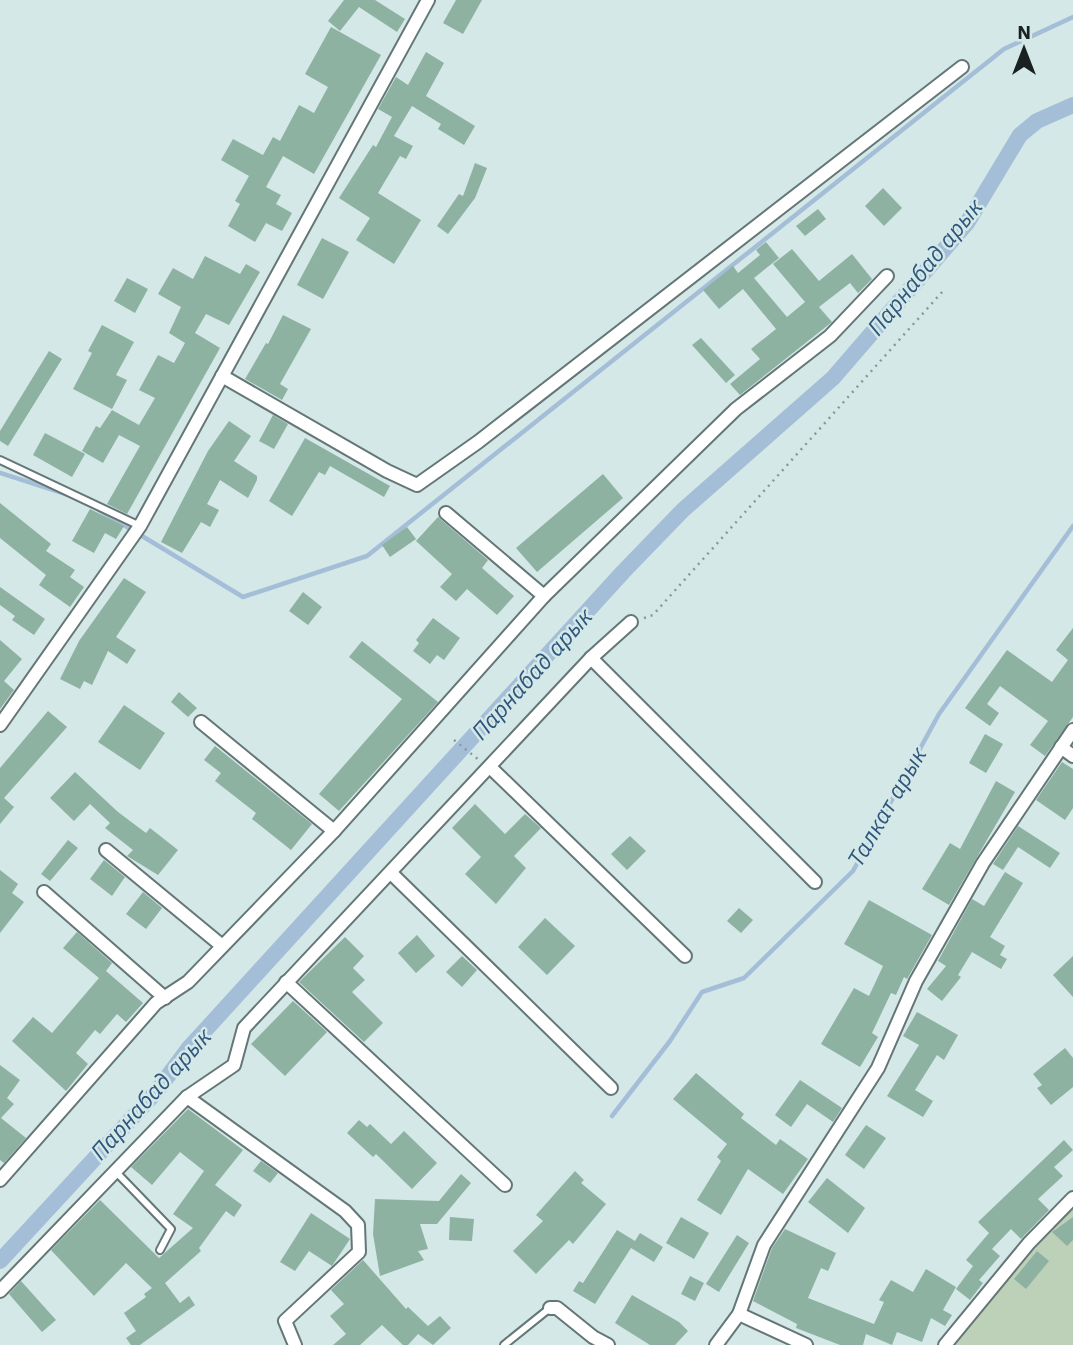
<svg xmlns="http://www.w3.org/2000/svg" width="1073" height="1345" font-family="'IBM Plex Sans',sans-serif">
<rect width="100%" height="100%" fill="#d4e8e7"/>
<!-- green -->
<path fill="#bdd1b8" d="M1073 1210V1345H937L1062 1218Z"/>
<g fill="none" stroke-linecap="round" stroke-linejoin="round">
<!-- stream -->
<g stroke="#a4bed8" stroke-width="4.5">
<path d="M0 473 69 495"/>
<path d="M99 510 243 597 367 556 1004 49 1073 17"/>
<path d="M612 1116 670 1041 702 992 744 978 853 871 939 714 1073 526"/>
</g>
<!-- canal -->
<path stroke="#a4bed8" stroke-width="16" d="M0 1261 156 1092 188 1049 623 572 683 510 833 378 967 223 1020 135 1037 121 1073 105"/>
</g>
<!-- building -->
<g fill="#8db2a2">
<path d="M344 0H375L405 19 397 32 359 7 340 31 328 21Z"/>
<path d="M456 0H482L463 34 443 23Z"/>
<path d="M331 27 381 55 314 174 283 156 266 187 281 195 276 204 292 213 282 231 266 223 255 242 228 226 240 204 235 201 249 176 221 160 233 139 263 155 273 137 280 141 299 105 314 113 328 87 305 74Z"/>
<path d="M426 52 444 63 426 96 475 126 464 145 438 129 441 124 412 106 394 136 413 146 406 159 400 156 378 193 421 220 394 264 356 240 370 218 339 198 373 145 376 147 392 117 378 109 396 77 408 85Z"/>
<path d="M475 163 487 168 475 198 448 234 437 226 459 194 463 196Z"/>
<path d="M883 188 902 208 884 226 865 206Z"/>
<path d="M818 209 826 219 805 236 796 226Z"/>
<path d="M322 238 349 252 323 299 297 285Z"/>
<path d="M766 242 779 258 754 278 787 317 805 302 773 264 792 249 819 281 852 254 872 279 858 293 850 283 819 307 832 322 740 395 730 384 760 359 751 349 776 329 743 289 719 309 703 290 733 266 738 273 760 255 756 250Z"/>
<path d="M205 256 240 274 246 264 260 272 229 325 206 314 195 333 220 348 127 514 107 504 140 446 119 435 103 463 82 451 96 426 100 428 112 410 139 425 155 398 139 390 158 355 174 363 185 343 169 333 181 307 158 294 173 268 193 279Z"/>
<path d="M127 278 148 289 135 313 114 301Z"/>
<path d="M283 315 311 329 280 384 288 389 282 400 245 379 266 343 268 344Z"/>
<path d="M102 325 134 342 116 375 127 380 112 409 73 389 92 353 88 351Z"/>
<path d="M701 338 735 375 726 383 692 345Z"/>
<path d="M49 351 62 359 8 446 0 441V431Z"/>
<path d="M273 415 288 424 274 449 259 441Z"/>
<path d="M229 421 251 436 234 461 257 476V480L248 498 220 480 207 504 219 510 210 527 201 522 182 553 161 542 208 451Z"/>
<path d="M45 433 85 454 72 477 33 455Z"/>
<path d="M305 438 390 486 384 497 330 466 325 475 319 472 292 516 269 501Z"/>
<path d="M603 474 623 498 537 572 516 548Z"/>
<path d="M0 503 51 544 46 551 75 570 70 577 84 587 70 607 39 585 46 575 0 538Z"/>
<path d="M90 509 124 526 116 539 105 533 94 553 72 541Z"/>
<path d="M438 517 488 560 482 568 514 596 497 615 467 589 456 601 440 587 452 574 416 541Z"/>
<path d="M407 527 416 539 390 557 382 545Z"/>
<path d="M124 578 146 592 116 637 136 650 127 664 108 651 92 685 84 681 80 689 60 679 79 641Z"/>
<path d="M0 587 45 619 34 635 12 620 15 616 0 605Z"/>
<path d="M303 592 322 607 308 625 289 611Z"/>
<path d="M433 618 460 638 444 660 437 655 430 664 413 651 419 643 416 640Z"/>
<path d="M1073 628V717L1045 756 1030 745 1048 721 1000 686 987 704 999 713 990 726 965 708 1007 650 1052 682 1068 660 1056 650Z"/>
<path d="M0 640 22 659 4 681 14 690 0 709Z"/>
<path d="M362 641 438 702 339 811 319 794 402 699 349 657Z"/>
<path d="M179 692 197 708 188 717 171 702Z"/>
<path d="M124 705 165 733 140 770 98 742Z"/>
<path d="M48 711 67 727 4 798 14 807 0 824V768Z"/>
<path d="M985 734 1003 744 986 773 969 763Z"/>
<path d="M215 746 312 824 291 850 252 819 256 813 215 781 221 773 204 760Z"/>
<path d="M1062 762 1073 769V808L1065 820 1036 800Z"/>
<path d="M75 772 118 812 146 833 150 828 178 850 158 875 127 856 133 850 105 828 110 823 90 804 74 821 50 798Z"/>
<path d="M996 781 1015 792 949 905 922 889 950 843 960 849Z"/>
<path d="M475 804 505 834 525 814 541 828 514 856 526 868 496 904 465 874 481 857 452 828Z"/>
<path d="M1018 826 1060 853 1050 868 1018 847 1003 870 993 864Z"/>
<path d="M630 836 646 851 627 870 611 854Z"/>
<path d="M68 840 78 848 50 881 41 874Z"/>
<path d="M104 860 125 877 112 896 90 879Z"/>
<path d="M0 870 18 884 12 893 24 902 0 933Z"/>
<path d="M1005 872 1023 883 990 937 1005 946 1000 955 1007 959 1001 969 972 952 958 975 961 977 942 1001 927 989 946 966 938 961 972 899 984 906Z"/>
<path d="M143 892 162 908 146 929 126 914Z"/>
<path d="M869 900 932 935 907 979 904 977 896 995 891 993 872 1033 878 1037 860 1067 821 1044 854 988 869 996 883 966 844 944Z"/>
<path d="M739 908 753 920 741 933 727 921Z"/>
<path d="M545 918 575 946 547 975 518 947Z"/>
<path d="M77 932 112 963 106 971 143 1003 126 1022 117 1014 100 1034 95 1030 76 1053 88 1064 66 1091 12 1041 33 1017 52 1033 99 978 63 948Z"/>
<path d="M417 935 435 956 416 973 398 953Z"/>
<path d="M345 937 364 956 353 968 365 980 352 992 383 1023 364 1042 299 982Z"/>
<path d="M462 956 477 970 462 987 446 972Z"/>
<path d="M1073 956V997L1053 975Z"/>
<path d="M293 1001 327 1032 285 1076 251 1044Z"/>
<path d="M917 1012 958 1035 944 1060 937 1055 915 1090 933 1101 923 1117 887 1096 919 1045 903 1036Z"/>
<path d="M1065 1048 1073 1058V1087L1051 1105 1037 1088 1042 1085 1033 1074Z"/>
<path d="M0 1065 20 1080 7 1098 14 1104 1 1118 26 1138 4 1163 0 1160Z"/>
<path d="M696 1073 744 1114 741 1118 776 1145 780 1139 808 1159 783 1194 748 1169 721 1215 697 1200 721 1161 717 1157 727 1144 673 1099Z"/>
<path d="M800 1080 842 1108 833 1122 807 1104 791 1127 775 1115Z"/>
<path d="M188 1109 243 1150 215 1185 242 1205 234 1217 226 1211 199 1248 201 1251 165 1283 180 1303 189 1296 195 1305 140 1345H131L126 1338 136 1331 124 1313 146 1297 144 1294 152 1288 126 1263 94 1296 51 1250 100 1200 159 1258 193 1228 173 1214 204 1171 180 1152 152 1185 131 1167Z"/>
<path d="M359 1120 367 1127 370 1124 391 1144 404 1131 437 1163 412 1189 376 1154 373 1157 347 1133Z"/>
<path d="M866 1125 886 1138 864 1169 845 1155Z"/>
<path d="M1064 1140 1073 1150 1054 1167 1063 1176 1038 1199 1049 1210 1021 1239 1011 1229 992 1249 1000 1256 979 1280 983 1283 970 1300 956 1289 973 1266 966 1260 989 1233 978 1222Z"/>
<path d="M261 1161 278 1173 270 1183 253 1171Z"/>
<path d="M575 1171 584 1180 581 1183 606 1204 573 1244 569 1240 536 1274 513 1251 543 1221 536 1215Z"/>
<path d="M461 1174 471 1183 437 1224H420L428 1249 418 1251 424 1260 380 1276 373 1234 375 1199 439 1201Z"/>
<path d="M827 1178 865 1208 848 1233 808 1202Z"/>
<path d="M311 1213 350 1239 332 1266 309 1251 295 1271 280 1262Z"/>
<path d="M450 1217 474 1219 472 1241 449 1240Z"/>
<path d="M681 1217 709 1233 694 1259 666 1243Z"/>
<path d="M1073 1217V1240L1067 1246 1052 1232Z"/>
<path d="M785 1229 836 1253 828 1271 821 1268 808 1298 874 1324 884 1302 879 1300 891 1280 913 1292 926 1269 956 1287 943 1310 952 1315 945 1326 931 1318 922 1342 897 1332 892 1345 866 1334 863 1345H840L796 1328 797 1324 753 1301 772 1248Z"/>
<path d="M617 1230 635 1241 640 1233 663 1247 654 1262 631 1248 595 1304 573 1291 579 1281 583 1283Z"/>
<path d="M737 1235 749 1243 719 1292 706 1284Z"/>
<path d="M1037 1251 1049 1261 1026 1289 1014 1279Z"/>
<path d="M363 1260 406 1309 408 1307 428 1326 440 1316 451 1328 433 1345 418 1334 408 1345H403L382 1325 360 1345H333L346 1334 330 1316 344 1304 331 1290Z"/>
<path d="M690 1276 704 1283 695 1301 681 1294Z"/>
<path d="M21 1281 56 1320 42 1332 9 1294Z"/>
<path d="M632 1295 679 1322 688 1331 675 1345H650L615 1323Z"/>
</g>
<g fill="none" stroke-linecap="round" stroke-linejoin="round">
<!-- lane casing -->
<g stroke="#647676" stroke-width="10">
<g id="lane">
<path d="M0 460 140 526"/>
<path d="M116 1172 171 1229 160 1250"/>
<path d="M504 1345 550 1308"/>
</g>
</g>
<!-- street casing -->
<g stroke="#647676" stroke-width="16">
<g id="street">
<path d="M222 376 387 471 417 485 478 442 962 67"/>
<path d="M446 513 544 596"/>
<path d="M591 658 815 882"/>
<path d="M201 722 334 831"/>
<path d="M0 725 140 526 428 0"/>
<path d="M1061 747 1073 756"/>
<path d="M491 768 685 956"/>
<path d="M106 850 221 945"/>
<path d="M391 873 611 1088"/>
<path d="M44 892 165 998"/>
<path d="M286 982 505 1185"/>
<path d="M187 1097 345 1211 358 1225 359 1252 285 1321 295 1345"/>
<path d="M0 1180 156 1003 188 982 334 831 544 596 736 409 830 336 887 276"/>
<path d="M0 1291 187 1097 234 1065 244 1028 591 658 631 622"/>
<path d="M550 1308H557L593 1337 608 1345"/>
<path d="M739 1314 806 1345"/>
<path d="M716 1345 739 1314 764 1245 878 1068 916 981 983 863 1073 730"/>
<path d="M945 1345 1029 1243 1073 1198"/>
</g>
</g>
<!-- path -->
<g stroke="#899897" stroke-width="2.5" stroke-dasharray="2 5" stroke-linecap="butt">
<path d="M644 618 653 615 943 291"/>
<path d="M454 740 479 760"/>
</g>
<!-- lane -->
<use href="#lane" stroke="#fff" stroke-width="6"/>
<!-- street -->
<use href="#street" stroke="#fff" stroke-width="12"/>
</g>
<g text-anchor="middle" stroke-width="5" stroke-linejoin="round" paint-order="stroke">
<!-- water labels -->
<g font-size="23" font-style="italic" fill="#2f567c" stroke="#d4e8e7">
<text transform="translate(925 267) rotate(-51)" y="8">Парнабад арык</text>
<text transform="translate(532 674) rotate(-48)" y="8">Парнабад арык</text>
<text transform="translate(887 807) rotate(-60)" y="8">Талкат арык</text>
<text transform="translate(151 1094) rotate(-48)" y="8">Парнабад арык</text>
</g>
</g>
<!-- north arrow -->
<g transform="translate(1024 49)" stroke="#d4e8e7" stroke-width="5" paint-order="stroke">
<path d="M0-5L12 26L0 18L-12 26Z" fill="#1a2121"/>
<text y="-10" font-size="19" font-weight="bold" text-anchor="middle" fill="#1a2121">N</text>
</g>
</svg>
